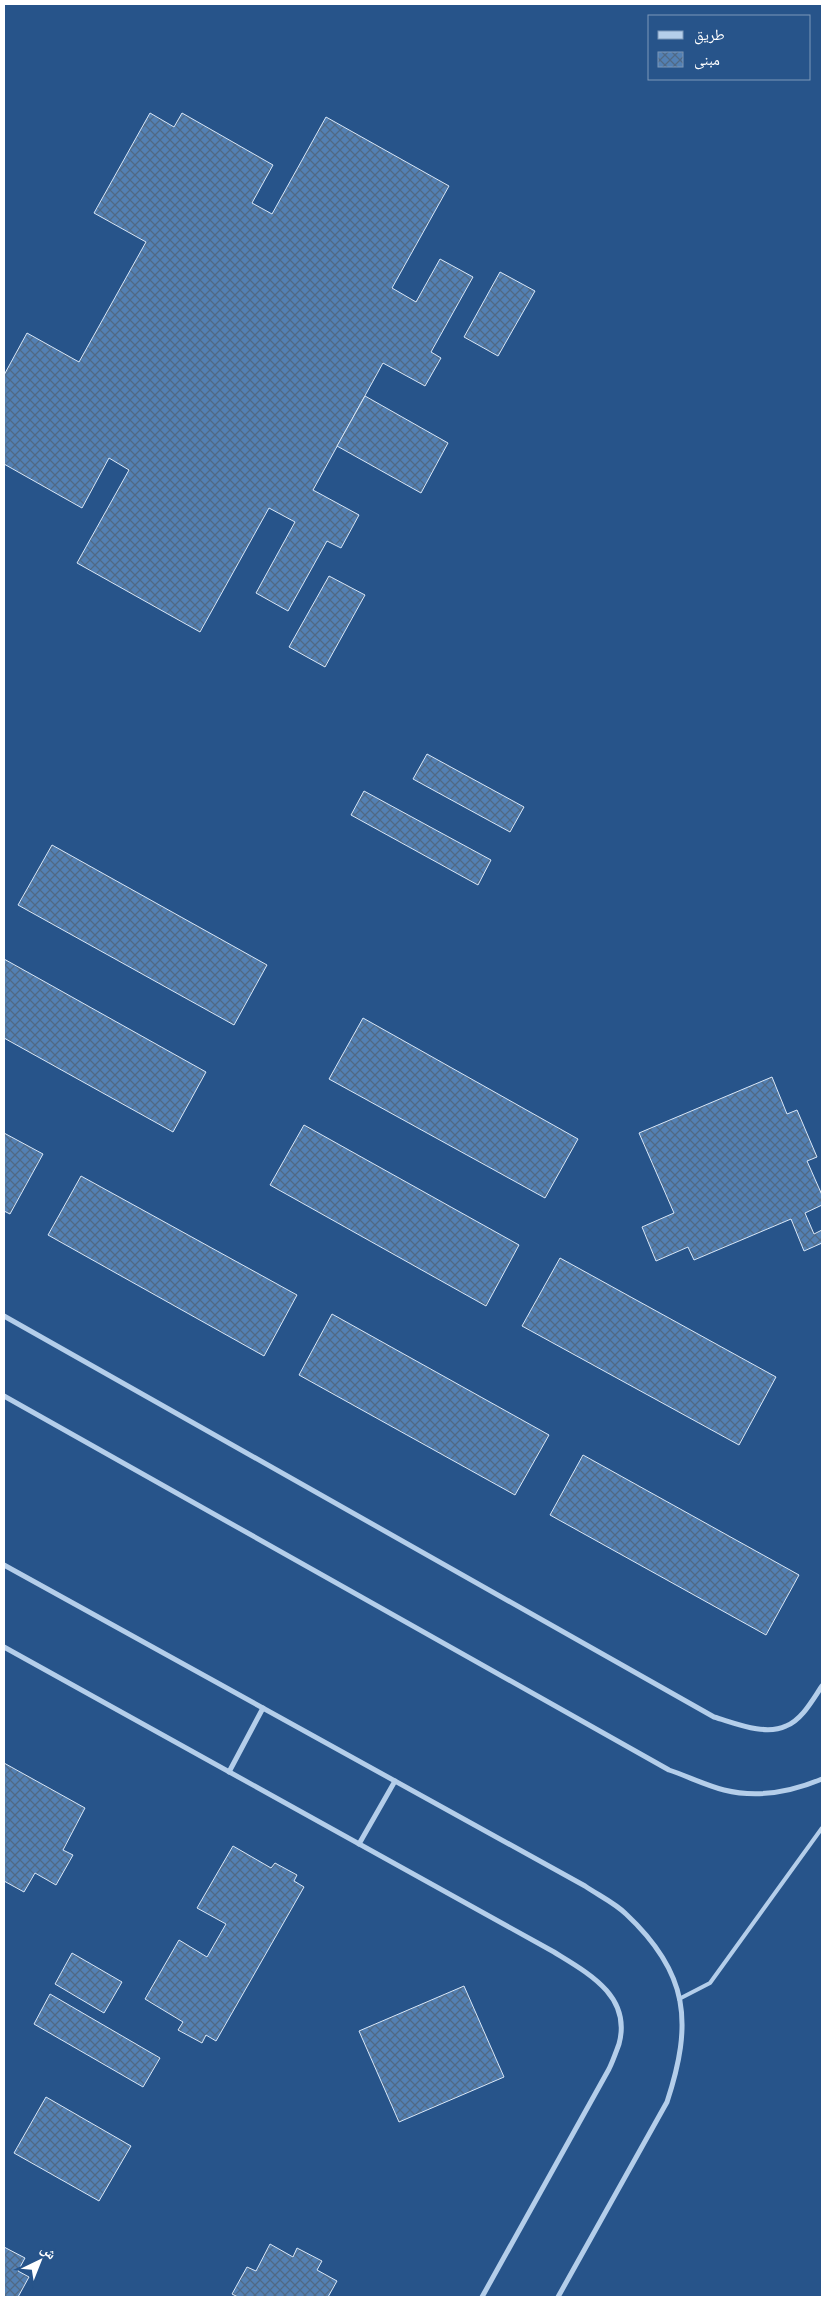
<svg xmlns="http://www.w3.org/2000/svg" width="826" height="2301" font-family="Lato,'Noto Naskh Arabic',sans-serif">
<defs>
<pattern id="building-cross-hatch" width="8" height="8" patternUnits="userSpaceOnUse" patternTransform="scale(1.25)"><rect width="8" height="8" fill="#5380b3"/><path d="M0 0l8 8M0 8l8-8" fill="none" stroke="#506985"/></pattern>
</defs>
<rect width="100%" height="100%" fill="#27548a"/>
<!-- building -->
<g fill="url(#building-cross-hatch)" stroke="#d9e7f7">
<path d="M150 113 174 127 182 113 273 165 252 203 272 214 326 117 449 186 392 288 416 302 440 259 473 277 431 352 441 358 425 386 383 363 313 490 359 515 341 548 327 541 288 611 256 593 295 522 269 508 200 632 77 563 129 470 109 458 82 508 4 464V375L27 333 79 362 146 242 94 213Z"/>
<path d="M500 272 535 291 498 356 464 337Z"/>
<path d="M365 396 448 443 421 493 337 446Z"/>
<path d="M329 576 365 595 325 667 289 647Z"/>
<path d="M427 754 524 807 510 832 413 779Z"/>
<path d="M364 791 491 860 478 885 351 815Z"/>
<path d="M52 845 267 965 234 1025 18 905Z"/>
<path d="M4 959 206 1072 173 1132 4 1038Z"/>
<path d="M363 1018 578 1139 545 1198 329 1079Z"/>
<path d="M772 1077 787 1114 797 1110 817 1157 807 1161 822 1195V1205L805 1213 814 1234 822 1230V1243L804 1251 791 1219 694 1260 688 1247 656 1261 642 1227 674 1213 639 1133Z"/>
<path d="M304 1125 519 1245 486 1306 270 1185Z"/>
<path d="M4 1133 43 1154 10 1214 4 1211Z"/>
<path d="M81 1176 297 1295 264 1356 48 1235Z"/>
<path d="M560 1258 776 1377 739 1445 522 1326Z"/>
<path d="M332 1314 549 1435 515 1495 299 1375Z"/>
<path d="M583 1455 799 1575 766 1635 550 1515Z"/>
<path d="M4 1763 85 1808 63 1850 73 1855 56 1885 35 1873 24 1892 4 1881Z"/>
<path d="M233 1846 271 1868 275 1863 297 1875 294 1881 304 1887 216 2041 206 2035 202 2043 178 2030 183 2022 145 1999 179 1940 207 1957 226 1924 197 1908Z"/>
<path d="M72 1953 122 1982 104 2013 55 1984Z"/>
<path d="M464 1986 504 2077 399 2122 359 2031Z"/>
<path d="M50 1994 160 2058 143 2087 34 2024Z"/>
<path d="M46 2097 131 2146 99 2201 14 2153Z"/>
<path d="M270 2244 293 2257 297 2248 322 2261 317 2270 337 2281 328 2297H238L232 2294 247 2267 256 2271Z"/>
<path d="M4 2247 25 2258 18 2271 29 2277 18 2297H4Z"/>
</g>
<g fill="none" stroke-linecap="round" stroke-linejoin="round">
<!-- lane -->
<path stroke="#b4ceea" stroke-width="4" d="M679 1999 710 1983 822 1828"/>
<!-- street -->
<g stroke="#b4ceea" stroke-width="5">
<path d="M4 1316 714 1717C735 1723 765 1736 786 1726 802 1720 813 1699 822 1686"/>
<path d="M4 1396 669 1770C687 1776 705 1785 724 1790 756 1798 791 1792 822 1779"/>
<path d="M4 1565 585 1886C598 1895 615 1903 626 1914 689 1973 693 2023 667 2102L558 2297"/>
<path d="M4 1647 554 1952C588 1973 632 1996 619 2044 616 2052 613 2061 609 2069L482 2297"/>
<path d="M229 1772 263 1708"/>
<path d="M359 1844 395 1781"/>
</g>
</g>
<!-- border -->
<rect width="826" height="2301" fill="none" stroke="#ffffff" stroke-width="10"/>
<!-- legend -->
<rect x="648" y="15" width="162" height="65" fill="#27548a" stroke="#7d98b9"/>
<rect x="658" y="31" width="25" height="8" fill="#b4ceea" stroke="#7d98b9"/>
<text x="694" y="40" font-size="15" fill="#ffffff">طريق</text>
<rect x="658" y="52" width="25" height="15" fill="url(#building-cross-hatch)" stroke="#7d98b9"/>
<text x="694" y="65" font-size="15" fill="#ffffff">مبنى</text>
<!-- north arrow -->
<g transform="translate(40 2261) rotate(43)" stroke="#27548a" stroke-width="4" paint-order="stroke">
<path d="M0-4L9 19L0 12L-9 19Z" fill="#ffffff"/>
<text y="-8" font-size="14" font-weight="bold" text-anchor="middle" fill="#ffffff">ش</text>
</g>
</svg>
